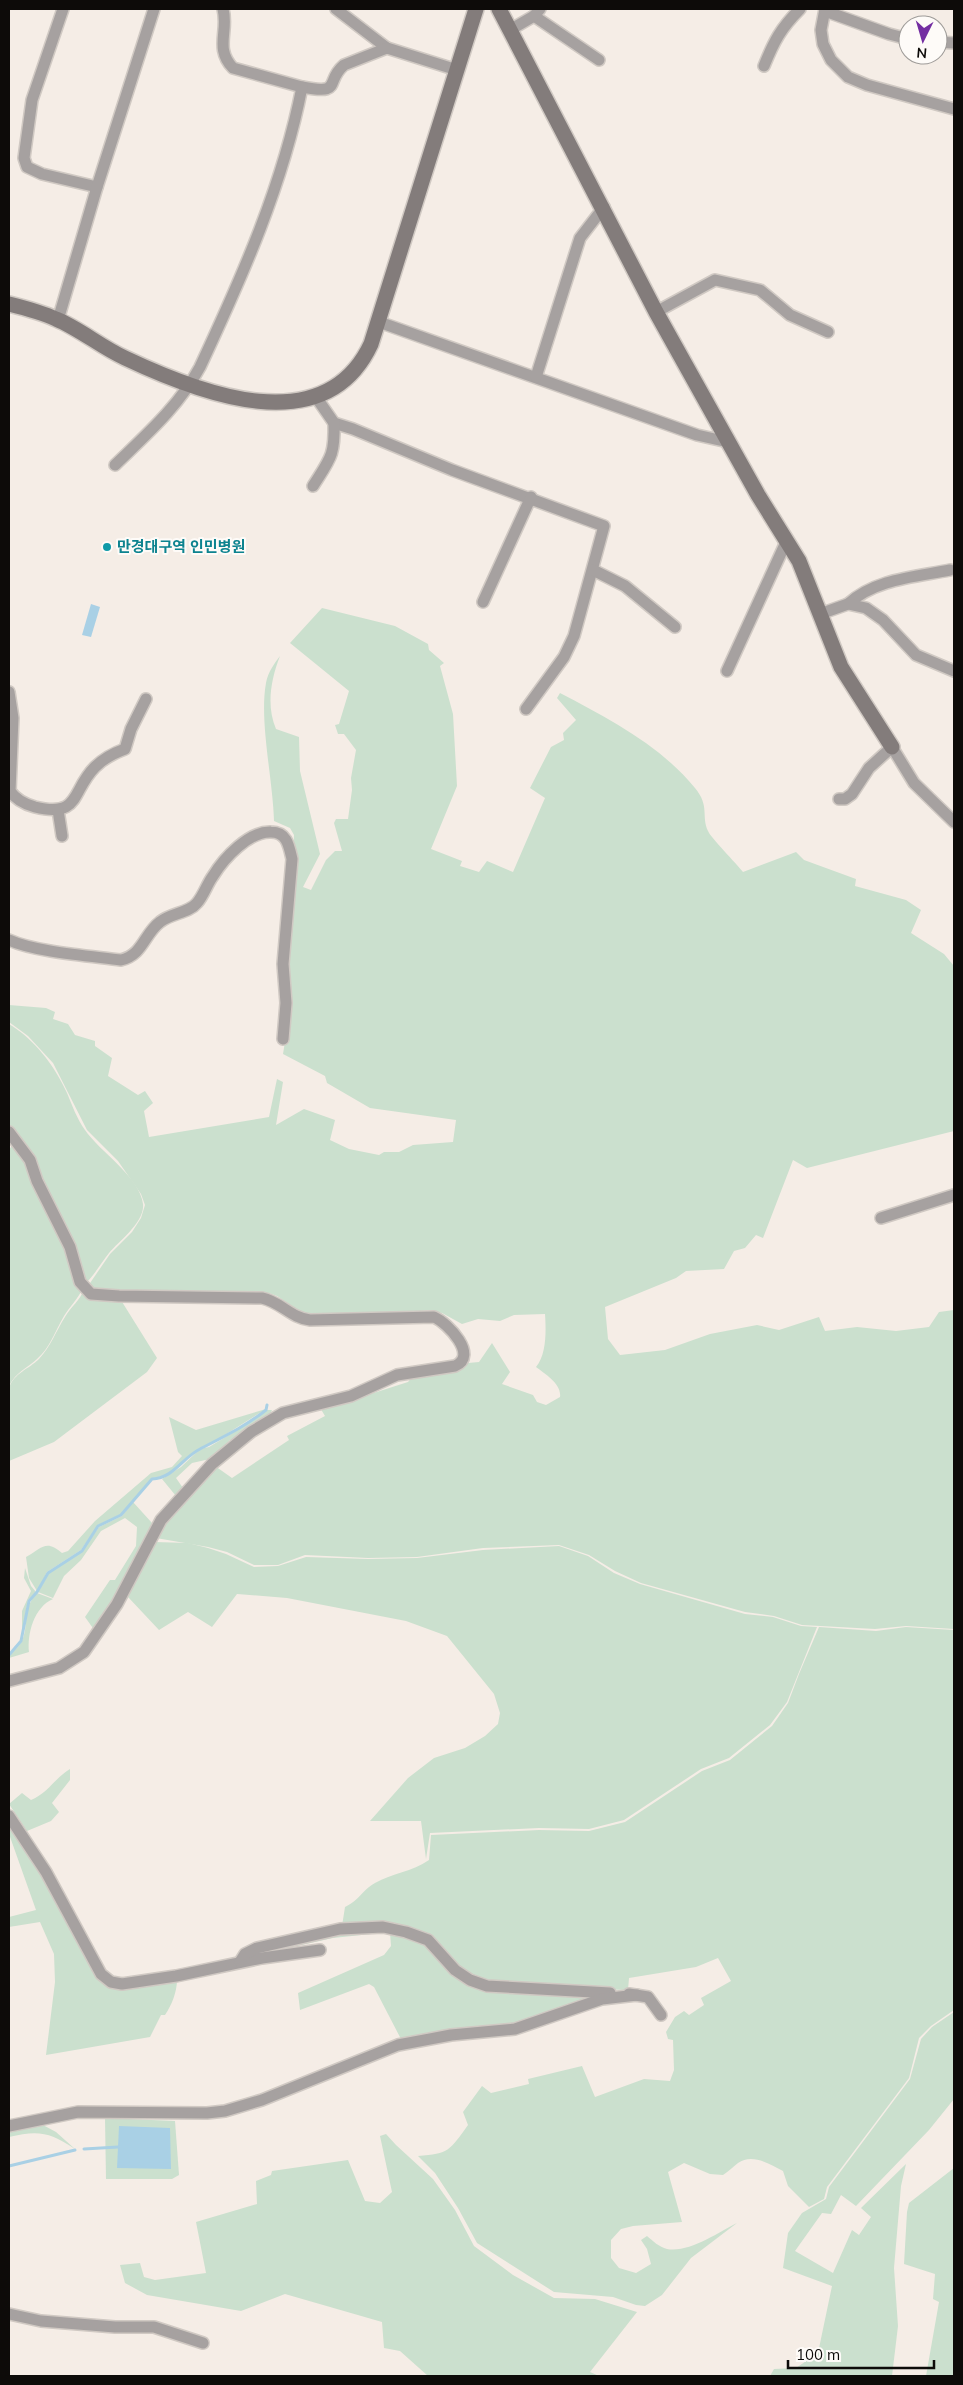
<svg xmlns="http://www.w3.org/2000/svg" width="963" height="2385" font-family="Mulish,'Noto Sans KR',sans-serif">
<rect width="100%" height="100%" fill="#f5ede6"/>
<!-- green -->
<g fill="#cbe0ce">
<path d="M322 608 395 626 428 644 429 650 444 663 440 666 453 714 457 786 431 849 462 861 460 866 479 872 487 861 513 872 545 798 530 788 551 747 564 740 563 733 576 720 557 698 560 693C608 718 661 746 695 788 710 806 701 816 708 831 710 837 737 864 743 872L796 852 804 860 856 879 855 886 906 900 921 910 911 933 944 954 954 966V1131L807 1168 793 1160 763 1238 756 1235 745 1248 734 1251 724 1269 686 1271 676 1278 605 1307 608 1339 620 1355 665 1350 710 1334 757 1325 779 1330 819 1317 825 1331 857 1327 896 1331 929 1327 939 1312 954 1310V1629L906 1626 875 1629 802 1625 774 1616 745 1612 641 1583 615 1571 589 1555 559 1545 483 1548 417 1557 368 1558 305 1555 278 1565H254L227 1552 208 1547 156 1538 163 1525 215 1466 232 1478 289 1440 287 1436 325 1416 319 1406 339 1404 408 1382 414 1375 465 1367 468 1363 479 1362 492 1343 510 1372 502 1384 533 1395 537 1402 546 1405 560 1397C562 1384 545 1374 536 1367 547 1354 546 1329 545 1314L514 1315 500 1321 478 1319 462 1324 442 1313 429 1310 386 1315 364 1313 306 1315 277 1296 269 1293H177L97 1290 88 1286 110 1254 132 1232 141 1218 145 1205 141 1194 118 1161 87 1130 53 1063 28 1036 9 1022V1005L46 1008 55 1012 53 1019 68 1024 75 1035 95 1041V1046L112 1058 108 1076 138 1095 145 1091 153 1103 144 1111 149 1137 269 1117 277 1079 283 1082 276 1125 304 1109 335 1120 330 1140 349 1149 379 1155 384 1152H399L413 1145 453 1142 456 1120 370 1108 327 1083 325 1076 283 1054 288 1023V953L294 835 290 828 274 821C273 780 259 721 266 683 268 672 274 664 280 656 271 679 266 706 276 729L299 737 300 771 320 854 303 887 311 890 326 860 335 851H342L334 823 336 819H348L352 790 351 778 356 750 344 734H338L335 725 339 724 349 691 290 643Z"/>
<path d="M9 1024C34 1039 55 1066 67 1093 72 1105 77 1119 85 1130 99 1151 140 1177 143 1204 145 1222 119 1241 109 1253 101 1263 95 1274 86 1283L28 1151 18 1133 9 1124Z"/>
<path d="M15 1141 83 1288C78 1299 70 1306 64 1316 55 1331 50 1348 37 1359 26 1369 16 1372 9 1386V1150Z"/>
<path d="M84 1289 119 1297 157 1358 147 1372 54 1442 9 1461C9 1445 5 1400 9 1388 14 1373 29 1369 39 1359 51 1346 56 1331 65 1317 71 1306 80 1301 84 1289Z"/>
<path d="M266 1409 209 1445C186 1452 176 1477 152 1478L121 1514 98 1525 81 1550 47 1572 37 1591 29 1578 26 1557C42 1548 46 1539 62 1553L68 1551 95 1521 151 1473 172 1467 182 1456 178 1452 169 1417 196 1430Z"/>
<path d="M267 1410H272L267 1421 241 1438 230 1440 210 1459 192 1463 176 1478 183 1488 176 1496 162 1479 181 1467 200 1449 209 1447 254 1420Z"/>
<path d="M133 1502 152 1523 136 1562 95 1631 85 1617 110 1580H115L136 1546 137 1527 125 1518 101 1531 81 1560 64 1576 53 1598 38 1592 49 1573 82 1551 99 1527 122 1516Z"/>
<path d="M155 1542 188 1543 208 1548 226 1554 254 1567 278 1566 306 1557 368 1559 417 1558 483 1550 559 1546 588 1556 614 1573 640 1584 745 1614 773 1617 801 1626 817 1627 787 1702 770 1725 729 1758 701 1769 624 1820 589 1829 539 1828 430 1833 426 1859 421 1821H370L408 1778 434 1758 465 1748 485 1736 498 1724 500 1713 494 1694 447 1636 406 1621 287 1598 237 1594 212 1627 188 1612 159 1630 128 1597Z"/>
<path d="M25 1568 31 1586 36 1592 28 1600 22 1633V1611L31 1591 24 1578Z"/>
<path d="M37 1593 53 1599C34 1607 27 1634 29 1652L9 1658C11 1652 17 1649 21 1643 30 1626 21 1610 37 1593Z"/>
<path d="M819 1627 876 1631 906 1627 954 1630V2010L931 2026 919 2038 909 2078 827 2187 824 2199 809 2207 788 2186 783 2171C770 2164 752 2153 738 2163 733 2167 729 2171 723 2175L710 2174 684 2163 668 2172 682 2222 633 2226 621 2229 611 2240V2258L619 2268 636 2273 651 2264 647 2249 641 2240 647 2236C653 2241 659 2247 667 2249 689 2253 717 2233 737 2223L691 2258 662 2295 645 2306 636 2305 613 2297 554 2292 477 2243 458 2208 435 2173 418 2156C449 2154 450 2150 468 2125L463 2112 482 2086 491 2093 529 2084 528 2079 582 2066 595 2097 644 2079 670 2081 674 2070 673 2040 668 2039 666 2032 675 2017 684 2011 689 2015 704 2005 701 1998 731 1981 718 1958 696 1967 629 1978 628 1990 558 1988 503 1984 470 1976 454 1963 430 1935 342 1926 345 1907C361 1899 361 1891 375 1883 392 1873 412 1872 429 1860L431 1835 539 1830 589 1831 625 1822 702 1771 730 1760 772 1726 788 1703 799 1674Z"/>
<path d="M70 1769V1780L52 1803 59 1812 51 1821 27 1831 9 1804 22 1793 31 1800C48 1793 55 1778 70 1769Z"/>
<path d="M9 1819 25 1843 99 1978 177 1980C177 1991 172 2005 165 2015H161L150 2037 46 2055 55 1982 54 1954 40 1922 9 1927V1917L36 1910 9 1834Z"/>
<path d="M383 1929 419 1939 467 1981 616 1995 525 2024 402 2041 374 1987 369 1984 300 2010 298 1993 384 1955 391 1946 390 1932 333 1938 247 1957 318 1936Z"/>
<path d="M954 2012V2099L929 2130 856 2206 841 2195 831 2214 822 2213 795 2251 833 2273 852 2230 859 2235 871 2217 861 2208 906 2164 901 2186 894 2268 898 2326 892 2376H770L774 2369 796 2368 818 2353 832 2286 783 2268 788 2233 802 2213 826 2199 829 2187 910 2079 921 2039 932 2027Z"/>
<path d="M105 2118 175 2121 179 2175 172 2179H106Z"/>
<path d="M43 2125 56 2132 75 2149C50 2132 38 2130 9 2137V2132Z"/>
<path d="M386 2134 396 2145 433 2179 455 2210 474 2246 513 2275 554 2298 595 2299 637 2312 590 2372 599 2376H428L400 2351 384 2348 382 2322 285 2294 241 2311 147 2295 125 2283 120 2265 140 2263 144 2277 155 2280 206 2273 196 2222 257 2204 256 2181 271 2175 272 2171 348 2160 365 2201 380 2203 392 2192 380 2136Z"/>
<path d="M954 2168V2376H926L939 2302 933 2299 935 2274 904 2264 907 2212 909 2203Z"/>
</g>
<!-- water -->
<g fill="#a9d0e5">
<path d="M91 604 100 607 91 637 82 635Z"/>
<path d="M119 2126 170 2128 171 2169 117 2168Z"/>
</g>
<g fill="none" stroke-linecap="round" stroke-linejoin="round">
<!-- stream -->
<g stroke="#a9d0e5" stroke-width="3">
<path d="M9 1655 21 1641 29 1601 37 1592 48 1573 82 1551 98 1526 121 1515 152 1479C174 1478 182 1458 200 1449 223 1437 246 1426 266 1410L267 1405"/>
<path d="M84 2149 118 2147"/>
<path d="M9 2166 75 2150"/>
</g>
<!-- street casing -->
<g stroke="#d0c9c3" stroke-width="14">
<g id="street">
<path d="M63 9 32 100 24 158 27 167 42 174 97 187"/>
<path d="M336 9 387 48"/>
<path d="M825 9 821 30 823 44 831 60 848 77 867 85 954 109"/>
<path d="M825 11 889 34 908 39"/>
<path d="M534 16 599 60"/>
<path d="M510 30 534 16 540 9"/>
<path d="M938 42 954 43"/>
<path d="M764 66C774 41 781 28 800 9"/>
<path d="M302 87C344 95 324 82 344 65L387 48 457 70"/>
<path d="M656 312 715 280 760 290 790 315 828 332"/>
<path d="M58 320 97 187 154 9"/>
<path d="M379 322 697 435 728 442"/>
<path d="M536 377 580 238 604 207"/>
<path d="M316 397 334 423 353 429 452 470 604 526 574 636 564 657 526 709"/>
<path d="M115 465C147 434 179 406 200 367 242 277 283 185 302 87L233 68C214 48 229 31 223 9"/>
<path d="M313 486C330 459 335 456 334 423"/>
<path d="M593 570 625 586 675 627"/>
<path d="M483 602 531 497"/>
<path d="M848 604C875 579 915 577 950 570"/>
<path d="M820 614 848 604 866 608 883 620 916 655 954 671"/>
<path d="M727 671 787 540"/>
<path d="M9 692 13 718 10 791C16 800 24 804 35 807 81 818 71 791 95 767 104 758 114 753 125 749L131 729 146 699"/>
<path d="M839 799H845L852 794 869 768 892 747 914 783 954 822"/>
<path d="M58 810 62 836"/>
<path d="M9 940C35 952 90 956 121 960 143 955 144 934 160 922 171 913 189 913 197 903 204 895 207 884 213 876 224 858 249 831 271 832 287 832 289 846 292 859L283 964 286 1003 283 1039"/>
<path d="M9 1132 30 1160 37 1181 70 1247 80 1282 91 1294 119 1296 262 1298C281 1302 291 1318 310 1320L434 1317C448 1323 479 1356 455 1366L397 1375 351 1396 283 1413 251 1432 212 1464 161 1520 117 1604 84 1652 59 1668 9 1681"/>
<path d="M881 1218 954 1195"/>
<path d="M9 1816 46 1872 101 1974 111 1982 122 1984 176 1976 262 1958 320 1950"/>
<path d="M240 1962 245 1954 257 1948 340 1929 383 1927 406 1932 428 1940 455 1970 470 1980 487 1986 610 1993"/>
<path d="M629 1994 648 1997 661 2015"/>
<path d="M9 2126 78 2112 207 2113 225 2111 262 2100 398 2045 451 2035 515 2029 602 1999 637 1995"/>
<path d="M9 2314 41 2321 115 2327H154L203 2343"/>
</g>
</g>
<!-- secondary casing -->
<g stroke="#d0c9c3" stroke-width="18">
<g id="secondary">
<path d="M499 9 656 312 758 495 799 561 841 667 892 747"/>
<path d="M9 304C25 308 41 312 56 319 80 329 101 347 125 358 199 393 325 443 371 344L476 9"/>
</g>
</g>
<!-- street -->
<use href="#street" stroke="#a6a1a0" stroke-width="11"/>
<!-- secondary -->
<use href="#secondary" stroke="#837c7b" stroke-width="15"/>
</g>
<!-- markers -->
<circle fill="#0f9aa8" stroke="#fefbf8" stroke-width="2" cx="107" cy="547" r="5"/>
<g text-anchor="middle" stroke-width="4" stroke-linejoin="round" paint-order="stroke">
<!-- culture labels -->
<g font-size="15" font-weight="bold" fill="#0d838f" stroke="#fefbf8" text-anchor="start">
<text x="117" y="552">만경대구역 인민병원</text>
</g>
</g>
<!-- border -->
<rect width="963" height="2385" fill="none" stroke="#0d0b09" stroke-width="20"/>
<!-- north arrow -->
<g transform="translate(923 40) rotate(185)"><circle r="24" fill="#fefbf8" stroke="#9e9b98"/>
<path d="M0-4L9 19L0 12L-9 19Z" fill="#742ea2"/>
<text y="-8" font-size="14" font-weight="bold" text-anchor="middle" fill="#0d0b09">N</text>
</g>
<!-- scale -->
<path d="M788 2360v8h146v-8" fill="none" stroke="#0d0b09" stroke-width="2.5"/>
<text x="796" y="2360" font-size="15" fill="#0d0b09" stroke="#fefbf8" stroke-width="4" paint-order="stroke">100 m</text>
</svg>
